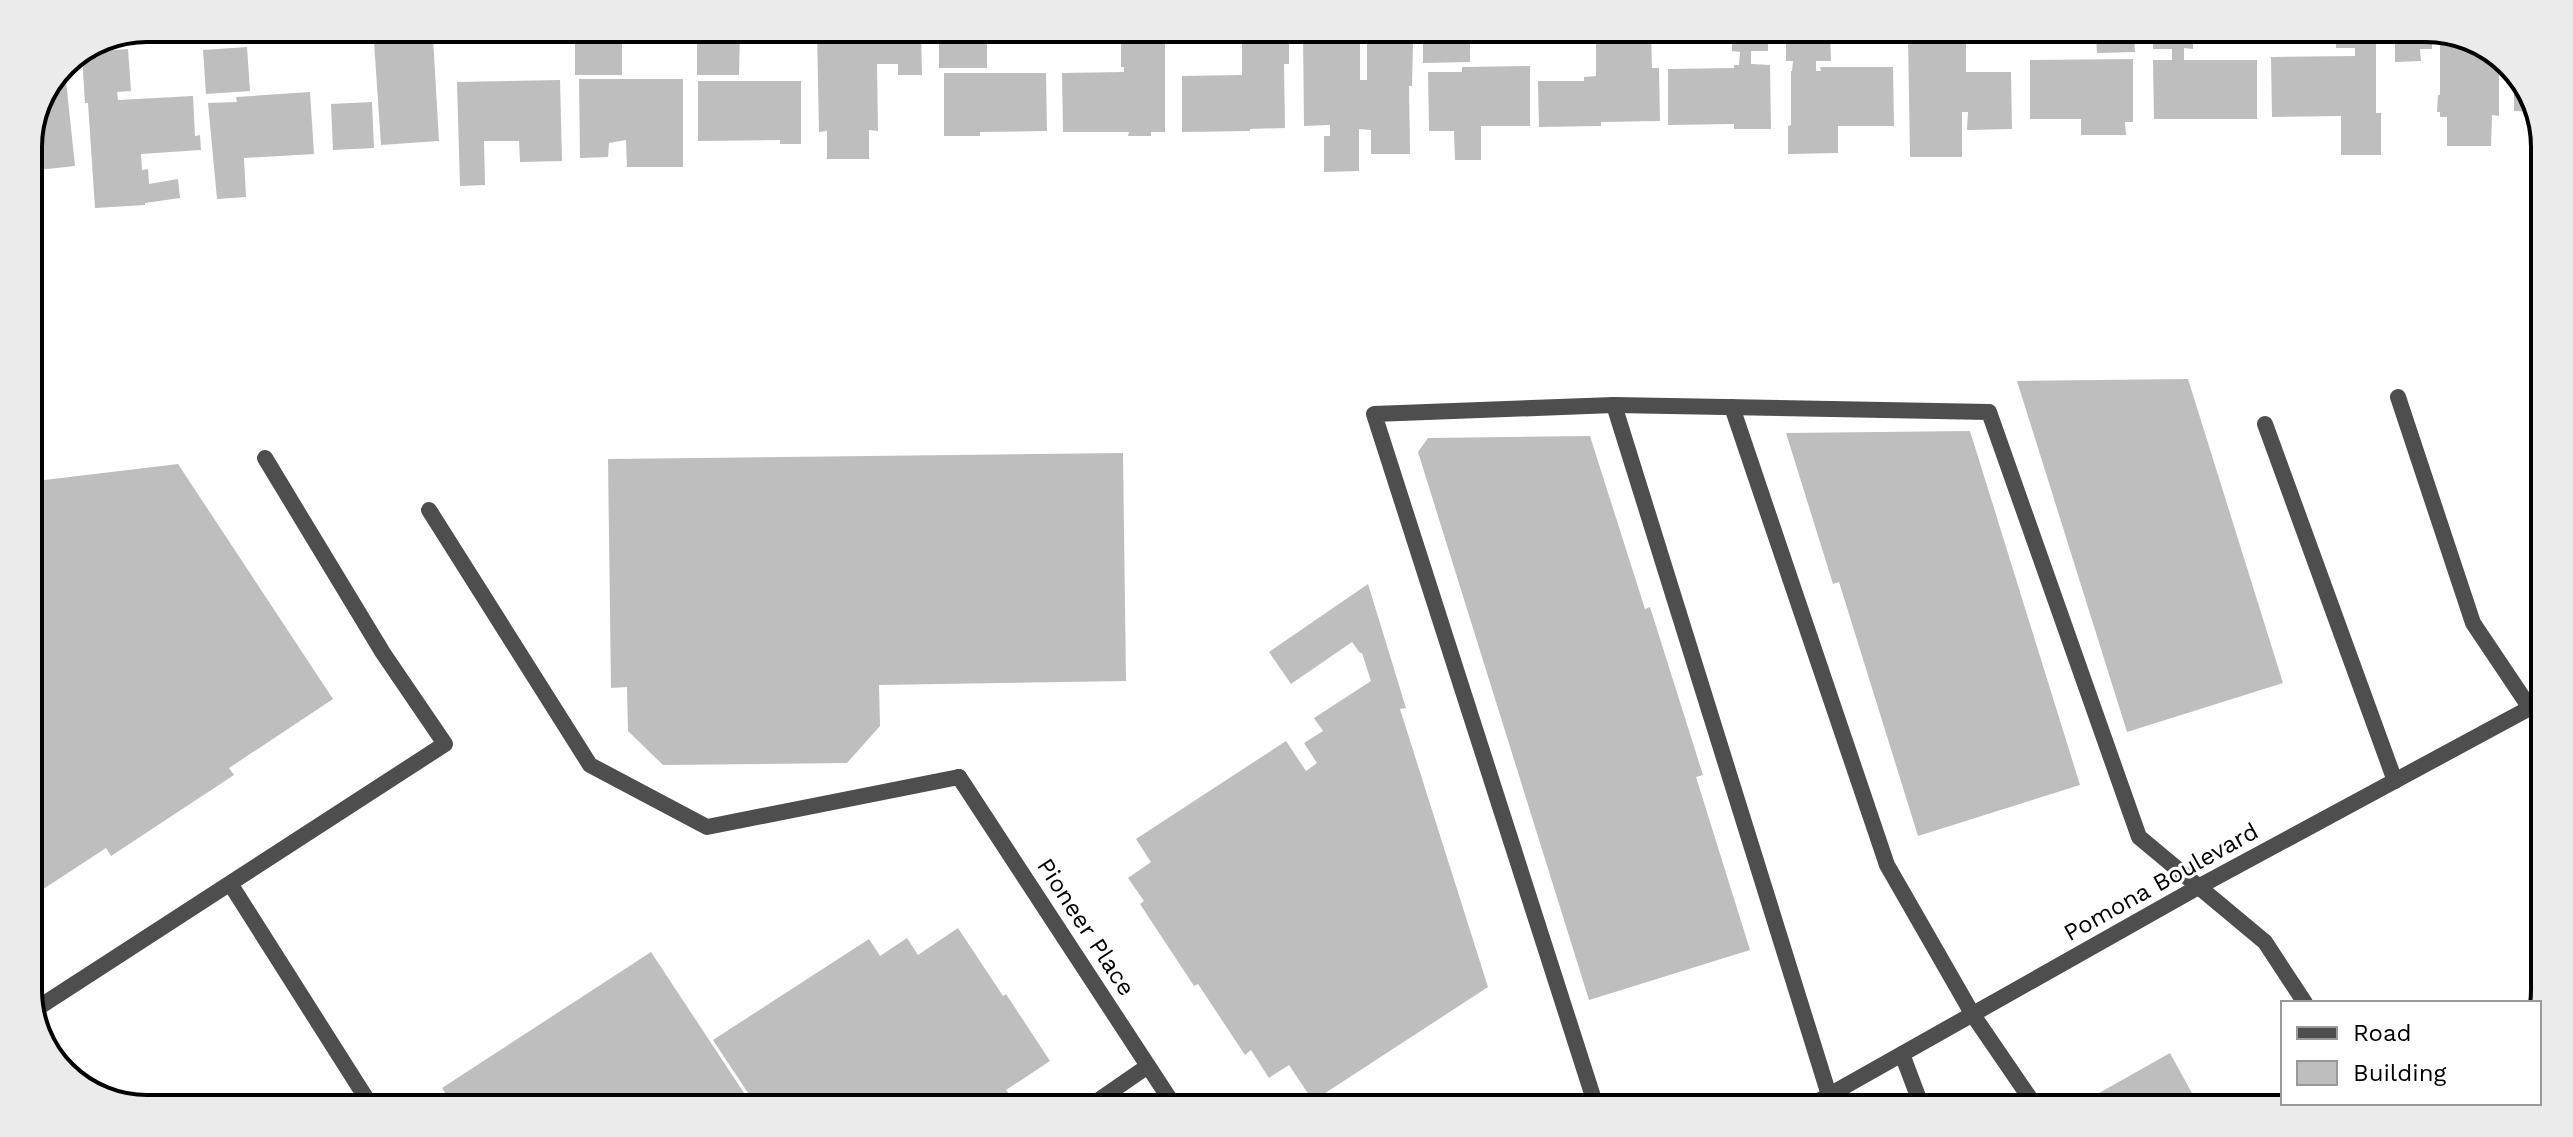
<svg xmlns="http://www.w3.org/2000/svg" width="2573" height="1137" font-family="'Work Sans',sans-serif">
<rect width="100%" height="100%" fill="#fff"/>
<!-- building -->
<g fill="#bebebe">
<path d="M697 30H740L739 75H697Z"/>
<path d="M817 31H921L922 75H898V64H877L878 131 869 130V159H827V131L819 132Z"/>
<rect x="939" y="31" width="48" height="37"/>
<rect x="575" y="32" width="47" height="43"/>
<path d="M1121 32H1165V132H1151V136H1128L1129 132H1063L1062 73 1124 72V67H1121Z"/>
<path d="M1242 32 1289 33V64H1284L1285 128 1250 129V131L1182 132V76L1242 75Z"/>
<path d="M1303 33H1360V80H1367V44H1413L1412 86H1409L1410 154H1371V130L1359 129V171L1324 172V136H1330V125L1304 126Z"/>
<path d="M1423 33H1470V62L1423 63Z"/>
<path d="M1596 34H1651L1652 68H1659L1660 121 1601 122V126L1539 127 1538 81H1584V77L1596 76Z"/>
<path d="M1732 34H1768V51H1751V64L1770 65 1771 129H1734V124L1668 125V69L1734 68V65H1739L1740 52 1732 51Z"/>
<path d="M1786 35H1830L1831 61H1816V71H1821L1820 67H1893L1894 126H1838V153L1788 154V126L1791 125V71H1792L1793 61H1786Z"/>
<path d="M1908 35H1966V72H2011L2012 129 1967 130 1968 112H1962V157H1910Z"/>
<path d="M2096 36H2134L2135 52 2097 53Z"/>
<path d="M2153 36H2193V49L2184 48V60H2257V119H2154L2153 60H2172V49H2153Z"/>
<path d="M2336 37H2376V113H2381V155H2341V116L2272 117 2271 57 2355 56V48H2336Z"/>
<path d="M2395 37H2432V49H2420L2421 61 2395 62Z"/>
<path d="M2440 37H2472L2499 60V116L2492 115 2491 146H2447V117H2440V112H2437L2438 95H2440Z"/>
<path d="M433 38 439 141 381 145 374 42Z"/>
<path d="M247 47 250 91 206 94 203 50Z"/>
<path d="M128 49 131 91 117 92 118 100 193 96 195 136 200 135 201 150 141 154 142 170 148 169 149 184 178 179 180 198 145 203V205L95 208 88 103H85L82 55 90 52Z"/>
<path d="M2133 59V122H2125L2126 135H2081V119H2030V60Z"/>
<path d="M64 62 75 166 28 171V140Z"/>
<path d="M1530 66V126H1481V160H1455L1454 131H1429L1428 72H1462V67Z"/>
<path d="M2514 72 2525 81 2535 112 2514 111Z"/>
<path d="M944 73H1046L1047 131 980 132V136H944Z"/>
<path d="M579 79H683V167H627L626 140 609 143 608 157 580 158Z"/>
<path d="M560 80 562 161 520 162 519 141H484L485 185 460 186 457 82Z"/>
<path d="M698 81H801V144H780V140L698 141Z"/>
<path d="M310 92 314 154 244 158 246 197 217 199 208 103 237 102 236 97Z"/>
<path d="M372 102 374 148 333 150 331 104Z"/>
<path d="M2188 379 2283 683 2127 732 2017 381Z"/>
<path d="M1970 431 2080 785 1918 836 1839 582 1833 584 1786 433Z"/>
<path d="M1590 436 1645 609 1650 607 1703 775 1696 777 1750 950 1589 1000 1418 452 1428 438Z"/>
<path d="M1123 453 1126 681 879 685 880 726 847 763 663 765 628 731 627 687 611 688 608 459Z"/>
<path d="M178 464 333 699 229 768 234 775 111 856 106 848 28 899V482Z"/>
<path d="M1368 584 1406 708 1400 709 1488 987 1313 1101 1289 1065 1269 1078 1251 1050 1245 1055 1198 984 1194 986 1140 904 1144 901 1128 878 1151 862 1136 839 1286 741 1306 771 1317 763 1304 743 1323 731 1314 718 1371 681 1362 653H1360L1352 642 1291 684 1269 652Z"/>
<path d="M958 928 1003 996 1006 994 1050 1061 1006 1090 1015 1103 754 1102 713 1040 869 939 880 956 907 938 918 955Z"/>
<path d="M651 952 750 1102 450 1101 442 1088Z"/>
<path d="M2170 1053 2200 1108H2099L2092 1097Z"/>
</g>
<g fill="none" stroke-linecap="round" stroke-linejoin="round">
<!-- service -->
<g stroke="#4e4e4e" stroke-width="16">
<path d="M2398 397 2473 623 2530 708"/>
<path d="M1614 405 1989 412 2139 837 2265 942 2305 1003"/>
<path d="M1732 407 1887 865 1973 1015 2036 1107"/>
<path d="M2265 424 2395 781"/>
<path d="M429 510 590 765 707 827 959 777"/>
<path d="M231 885 368 1101"/>
<path d="M33 1011 445 744 383 653 265 458"/>
<path d="M1902 1054 1922 1107"/>
<path d="M2365 1103 2368 1109"/>
<path d="M1093 1104 1148 1066"/>
<path d="M1596 1106 1374 414 1614 405 1829 1095"/>
<path d="M2415 1109 2426 1103"/>
</g>
<!-- minor -->
<path stroke="#4e4e4e" stroke-width="16" d="M959 777 1173 1104"/>
<!-- tertiary -->
<path stroke="#4e4e4e" stroke-width="16" d="M1808 1107 2200 886 2539 703"/>
</g>
<g text-anchor="middle" stroke-width="6" stroke-linejoin="round" paint-order="stroke">
<!-- street labels -->
<g font-size="24" fill="#000" stroke="#fff">
<text transform="translate(2161 882) rotate(-29)" y="8">Pomona Boulevard</text>
<text transform="translate(1086 927) rotate(57)" y="8">Pioneer Place</text>
</g>
</g>
<!-- crop -->
<path d="M0 0H2573V1137H0ZM147 42H2426A105 105 0 0 1 2531 147V990A105 105 0 0 1 2426 1095H147A105 105 0 0 1 42 990V147A105 105 0 0 1 147 42Z" fill="#ebebeb" fill-rule="evenodd"/>
<path fill="none" stroke="#000" stroke-width="4" d="M147 42H2426A105 105 0 0 1 2531 147V990A105 105 0 0 1 2426 1095H147A105 105 0 0 1 42 990V147A105 105 0 0 1 147 42Z"/>
<!-- legend -->
<rect x="2281" y="1001" width="260" height="104" fill="#ffffff" stroke="#999999" stroke-width="2"/>
<rect x="2297" y="1027" width="40" height="12" fill="#4e4e4e" stroke="#999999" stroke-width="2"/>
<text x="2353" y="1041" font-size="24" fill="#000000">Road</text>
<rect x="2297" y="1061" width="40" height="24" fill="#bebebe" stroke="#999999" stroke-width="2"/>
<text x="2353" y="1081" font-size="24" fill="#000000">Building</text>
</svg>
